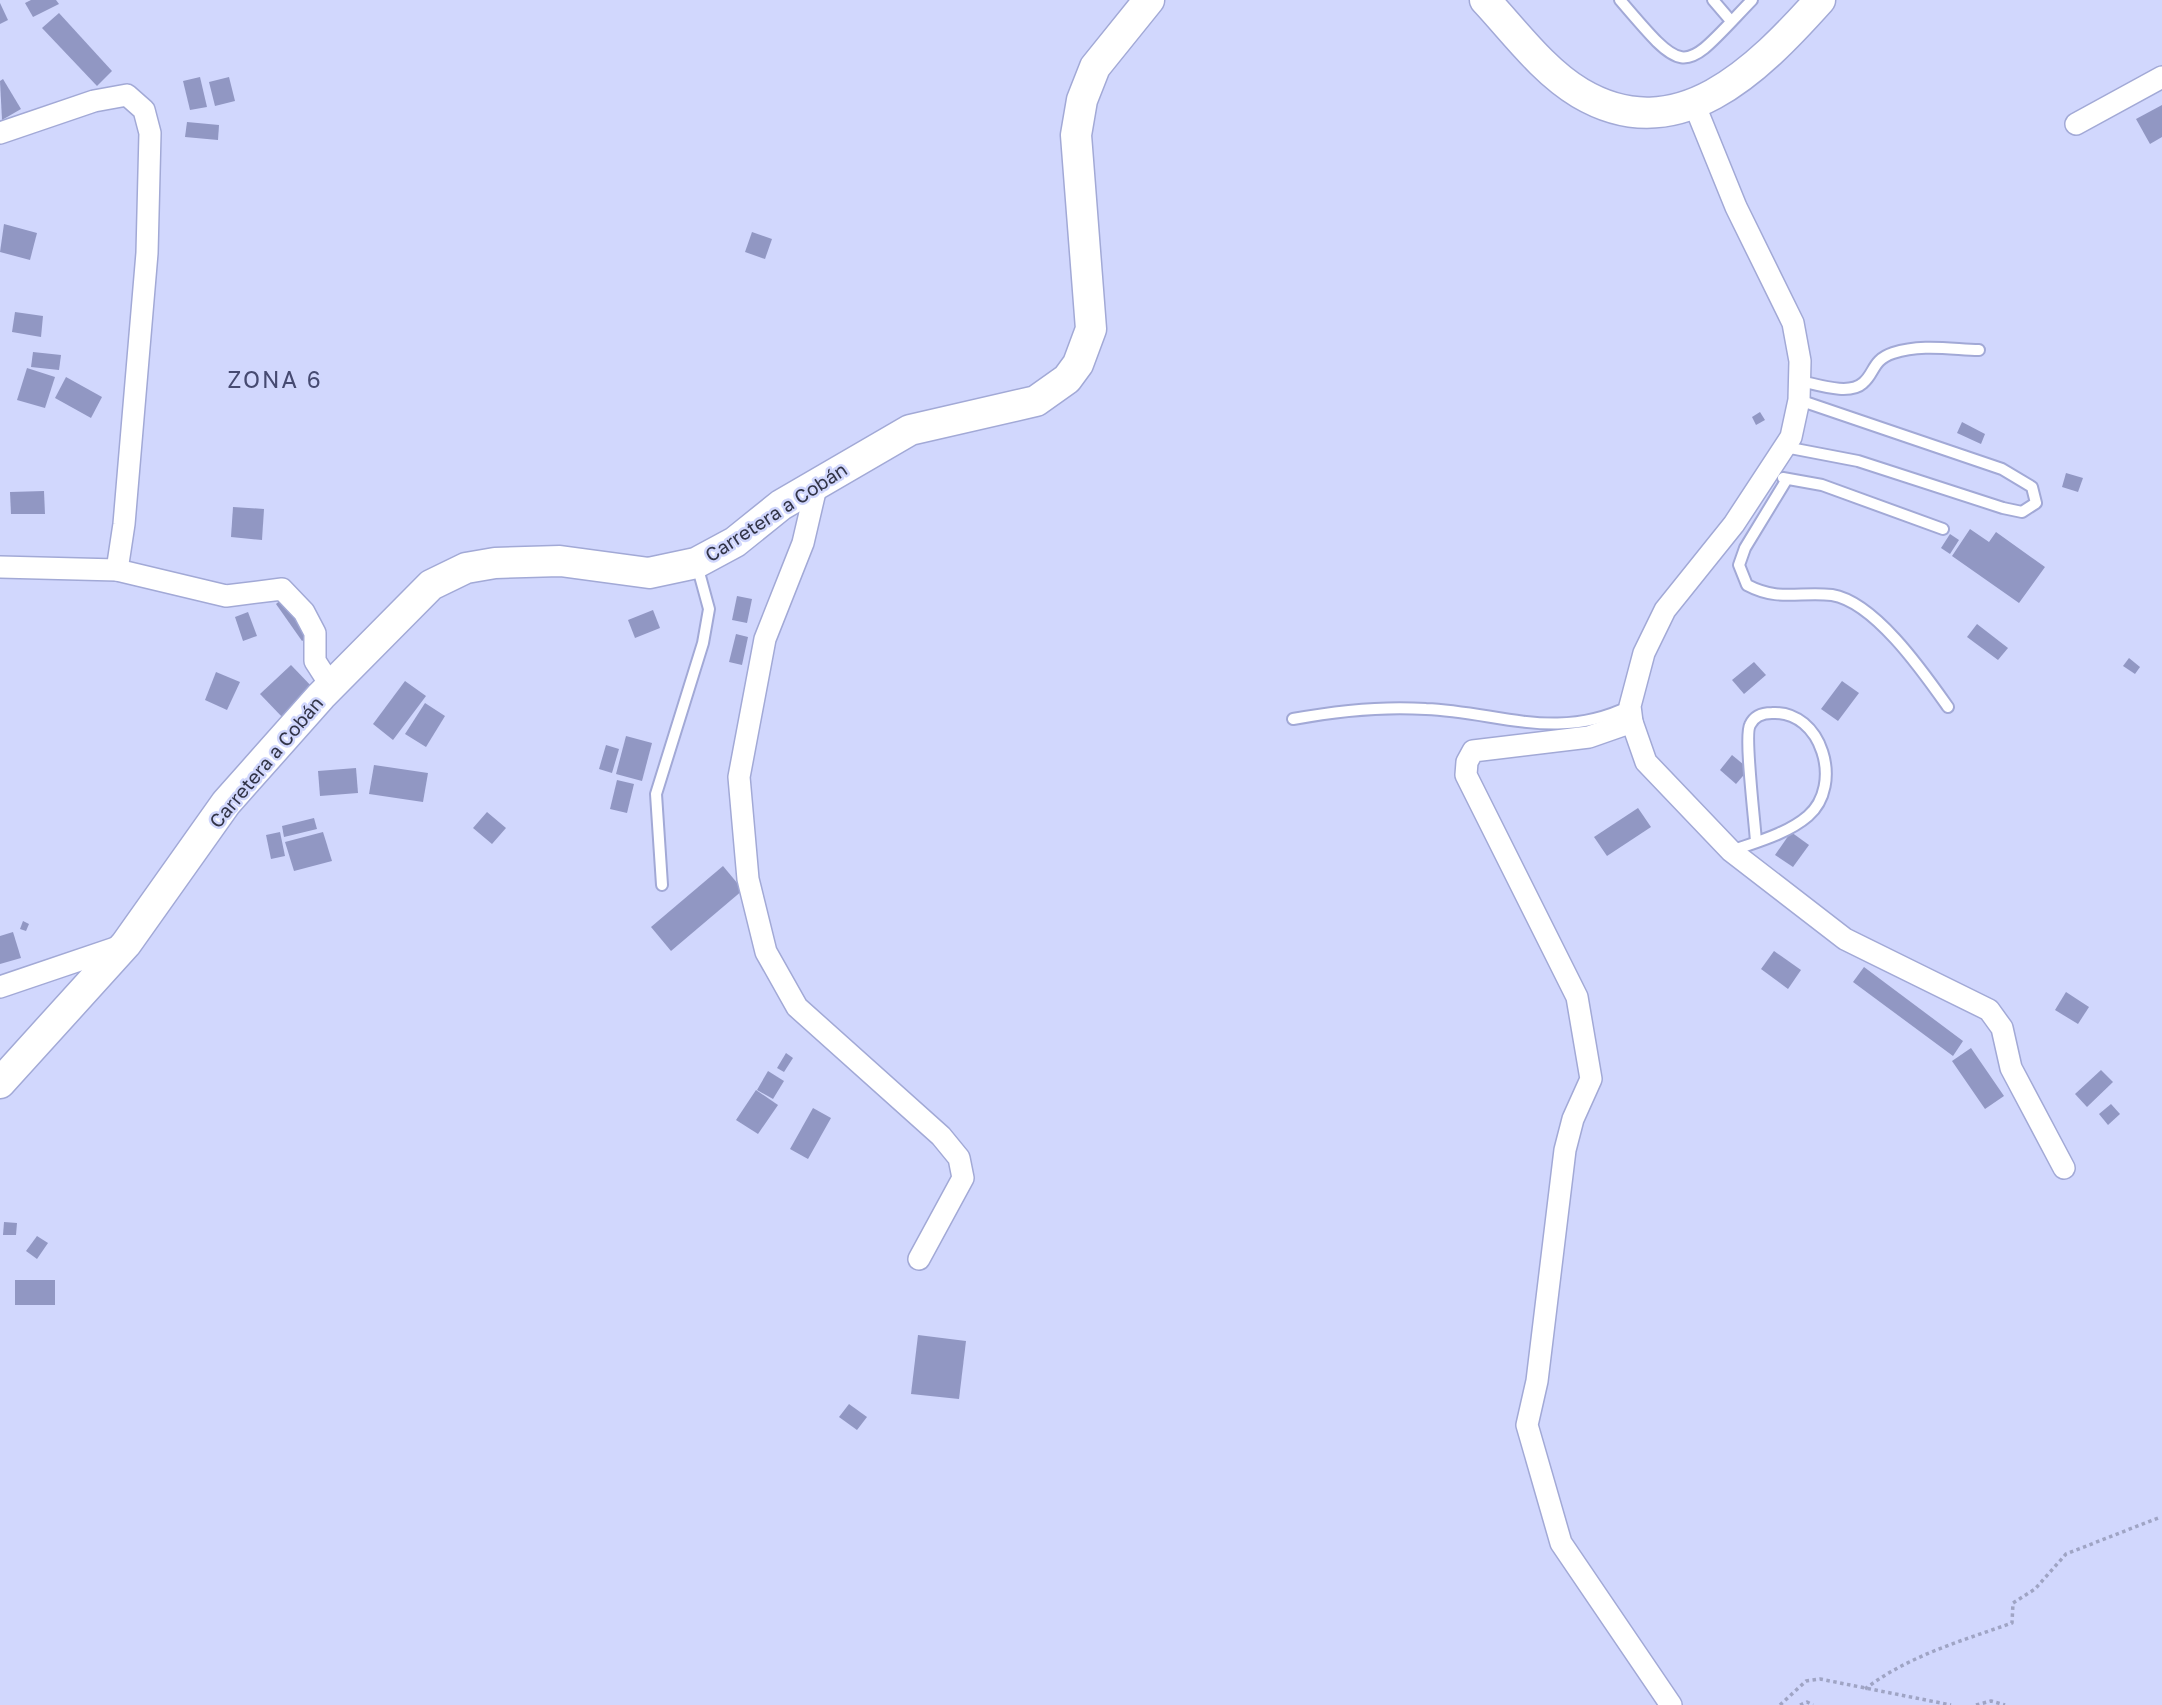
<svg xmlns="http://www.w3.org/2000/svg" width="2162" height="1705" font-family="'Golos Text',sans-serif">
<rect width="100%" height="100%" fill="#d1d7fd"/>
<!-- building -->
<g fill="#9197c3">
<path d="M31 0H56L59 4 33 17 25 3Z"/>
<path d="M0 3 8 20 0 24Z"/>
<path d="M59 13 112 71 97 86 42 28Z"/>
<path d="M200 77 207 107 190 110 183 81Z"/>
<path d="M229 77 235 101 215 106 209 82Z"/>
<path d="M3 79 21 109 2 120 0 81Z"/>
<path d="M2162 105V137L2150 144 2136 119Z"/>
<path d="M187 122 219 125 218 140 185 137Z"/>
<path d="M4 224 37 233 30 260 0 252Z"/>
<path d="M752 232 772 239 765 259 745 252Z"/>
<path d="M15 312 43 316 41 337 12 332Z"/>
<path d="M33 352 61 355 59 370 31 367Z"/>
<path d="M27 368 55 377 45 408 17 400Z"/>
<path d="M66 377 102 397 91 418 55 398Z"/>
<path d="M1760 412 1765 420 1756 425 1752 417Z"/>
<path d="M1962 422 1985 434 1981 444 1957 433Z"/>
<path d="M2066 473 2083 478 2078 492 2062 487Z"/>
<path d="M44 491 45 514H11L10 492Z"/>
<path d="M233 507 264 509 262 540 231 537Z"/>
<path d="M1970 529 1989 542 1996 532 2045 567 2019 603 1952 556Z"/>
<path d="M1950 534 1959 540 1950 554 1941 548Z"/>
<path d="M737 596 752 599 747 623 732 620Z"/>
<path d="M283 598 310 636 302 641 276 604Z"/>
<path d="M653 610 660 628 635 638 628 620Z"/>
<path d="M248 612 257 636 243 641 235 617Z"/>
<path d="M1977 624 2008 648 1998 660 1967 637Z"/>
<path d="M736 634 748 637 742 665 729 662Z"/>
<path d="M2129 658 2140 667 2135 674 2123 666Z"/>
<path d="M1754 662 1766 675 1744 694 1732 680Z"/>
<path d="M291 665 315 690 284 719 260 694Z"/>
<path d="M216 672 240 682 227 710 205 700Z"/>
<path d="M405 681 426 696 393 740 373 724Z"/>
<path d="M1842 681 1859 693 1838 721 1821 709Z"/>
<path d="M425 703 445 716 426 747 405 734Z"/>
<path d="M626 736 652 743 642 781 616 774Z"/>
<path d="M606 745 619 749 612 773 599 769Z"/>
<path d="M1732 755 1749 769 1736 784 1720 770Z"/>
<path d="M374 765 428 773 423 802 369 794Z"/>
<path d="M356 768 358 793 320 796 318 771Z"/>
<path d="M617 780 634 784 627 813 610 809Z"/>
<path d="M1638 808 1651 827 1607 856 1594 837Z"/>
<path d="M487 812 506 828 492 844 473 828Z"/>
<path d="M314 818 317 829 284 837 282 826Z"/>
<path d="M280 832 285 856 271 859 266 835Z"/>
<path d="M323 832 332 861 294 871 285 842Z"/>
<path d="M1791 832 1809 845 1793 867 1775 855Z"/>
<path d="M723 866 743 890 671 951 651 927Z"/>
<path d="M23 921 29 924 26 931 20 929Z"/>
<path d="M13 932 21 958 0 964V936Z"/>
<path d="M1774 951 1801 970 1788 989 1761 969Z"/>
<path d="M1864 967 1963 1041 1953 1056 1853 982Z"/>
<path d="M2066 992 2089 1007 2078 1024 2055 1010Z"/>
<path d="M1971 1048 2004 1096 1985 1109 1952 1061Z"/>
<path d="M786 1053 793 1058 784 1072 777 1068Z"/>
<path d="M2101 1070 2113 1082 2087 1107 2075 1094Z"/>
<path d="M768 1071 784 1081 773 1099 757 1090Z"/>
<path d="M756 1090 778 1105 758 1134 736 1120Z"/>
<path d="M2111 1104 2120 1114 2108 1125 2099 1114Z"/>
<path d="M813 1108 831 1118 808 1159 790 1149Z"/>
<path d="M4 1222 17 1223 16 1235H3Z"/>
<path d="M37 1236 48 1243 37 1259 26 1251Z"/>
<rect x="15" y="1280" width="40" height="25"/>
<path d="M918 1335 966 1341 959 1399 911 1394Z"/>
<path d="M849 1404 867 1417 857 1430 839 1417Z"/>
</g>
<g fill="none" stroke-linecap="round" stroke-linejoin="round">
<!-- lane casing -->
<g stroke="#a2a9d6" stroke-width="14">
<g id="lane">
<path d="M1620 0C1688 80 1682 73 1752 0"/>
<path d="M1713 0 1731 21"/>
<path d="M1800 381C1816 384 1849 396 1863 383 1875 373 1872 360 1893 353 1921 344 1949 349 1979 350"/>
<path d="M1785 447 1858 461 2003 508 2022 512 2036 503 2032 487 2002 469 1799 400"/>
<path d="M1783 478 1822 485 1943 529"/>
<path d="M1787 479 1745 548 1739 565 1747 585C1779 602 1800 591 1832 595 1875 602 1924 673 1948 707"/>
<path d="M1293 719C1336 711 1381 706 1426 709 1499 712 1557 742 1630 706"/>
<path d="M1731 851C1756 842 1787 834 1808 816 1844 785 1822 710 1772 713 1763 713 1754 716 1750 725 1744 735 1755 823 1756 842"/>
<path d="M662 885 656 794 703 643 709 609 697 565"/>
</g>
</g>
<!-- street casing -->
<g stroke="#a2a9d6" stroke-width="24">
<g id="street">
<path d="M1695 106 1736 207 1793 323 1800 361 1799 400 1791 437 1734 524 1665 610 1644 653 1630 706 1632 722 1646 762 1731 851 1845 939 1989 1010 2002 1028 2011 1068 2064 1168"/>
<path d="M2076 124 2162 77"/>
<path d="M0 133 94 101 127 95 144 110 150 133 147 253 124 524 117 570"/>
<path d="M817 483 803 543 765 639 739 777 748 879 766 952 797 1007 941 1136 959 1158 963 1178 919 1259"/>
<path d="M0 567 117 570 226 596 282 589 304 612 315 633V661L331 686"/>
<path d="M1632 722 1589 737 1473 751 1467 762 1466 775 1577 997 1591 1079 1573 1119 1565 1150 1537 1381 1527 1425 1561 1543 1671 1705"/>
<path d="M0 987 124 945"/>
</g>
</g>
<!-- secondary casing -->
<g stroke="#a2a9d6" stroke-width="33">
<g id="secondary">
<path d="M1485 0C1514 31 1543 71 1580 93 1678 151 1758 69 1820 0"/>
<path d="M0 1083 126 944 226 803 321 696 431 585 466 568 495 563 560 561 649 573 696 563 735 542 781 505 910 430 1036 401 1067 379 1078 364 1091 329 1076 135 1082 100 1095 67 1149 0"/>
</g>
</g>
<!-- path -->
<g stroke="#9fa4c4" stroke-width="3.5" stroke-dasharray="3.5 3.5" stroke-linecap="butt">
<path d="M1865 1689C1908 1656 1961 1641 2012 1623L2013 1603 2035 1589 2066 1554 2158 1518"/>
<path d="M1780 1705 1806 1681 1820 1679 1951 1705"/>
<path d="M1800 1705 1807 1702 1813 1705"/>
<path d="M1976 1705 1991 1701 2005 1705"/>
</g>
<!-- lane -->
<use href="#lane" stroke="#fff" stroke-width="10"/>
<!-- street -->
<use href="#street" stroke="#fff" stroke-width="21"/>
<!-- secondary -->
<use href="#secondary" stroke="#fff" stroke-width="30"/>
</g>
<g text-anchor="middle" stroke-width="5" stroke-linejoin="round" paint-order="stroke">
<!-- street labels -->
<g font-size="19" fill="#323447" stroke="#d1d7fd">
<text transform="translate(776 512) rotate(-33)" y="7">Carretera a Cobán</text>
<text transform="translate(266 762) rotate(-50)" y="7">Carretera a Cobán</text>
</g>
<!-- quarter labels -->
<g font-size="23" letter-spacing="2" fill="#464a71" stroke="#d1d7fd">
<text x="275" y="388">ZONA 6</text>
</g>
</g>
</svg>
